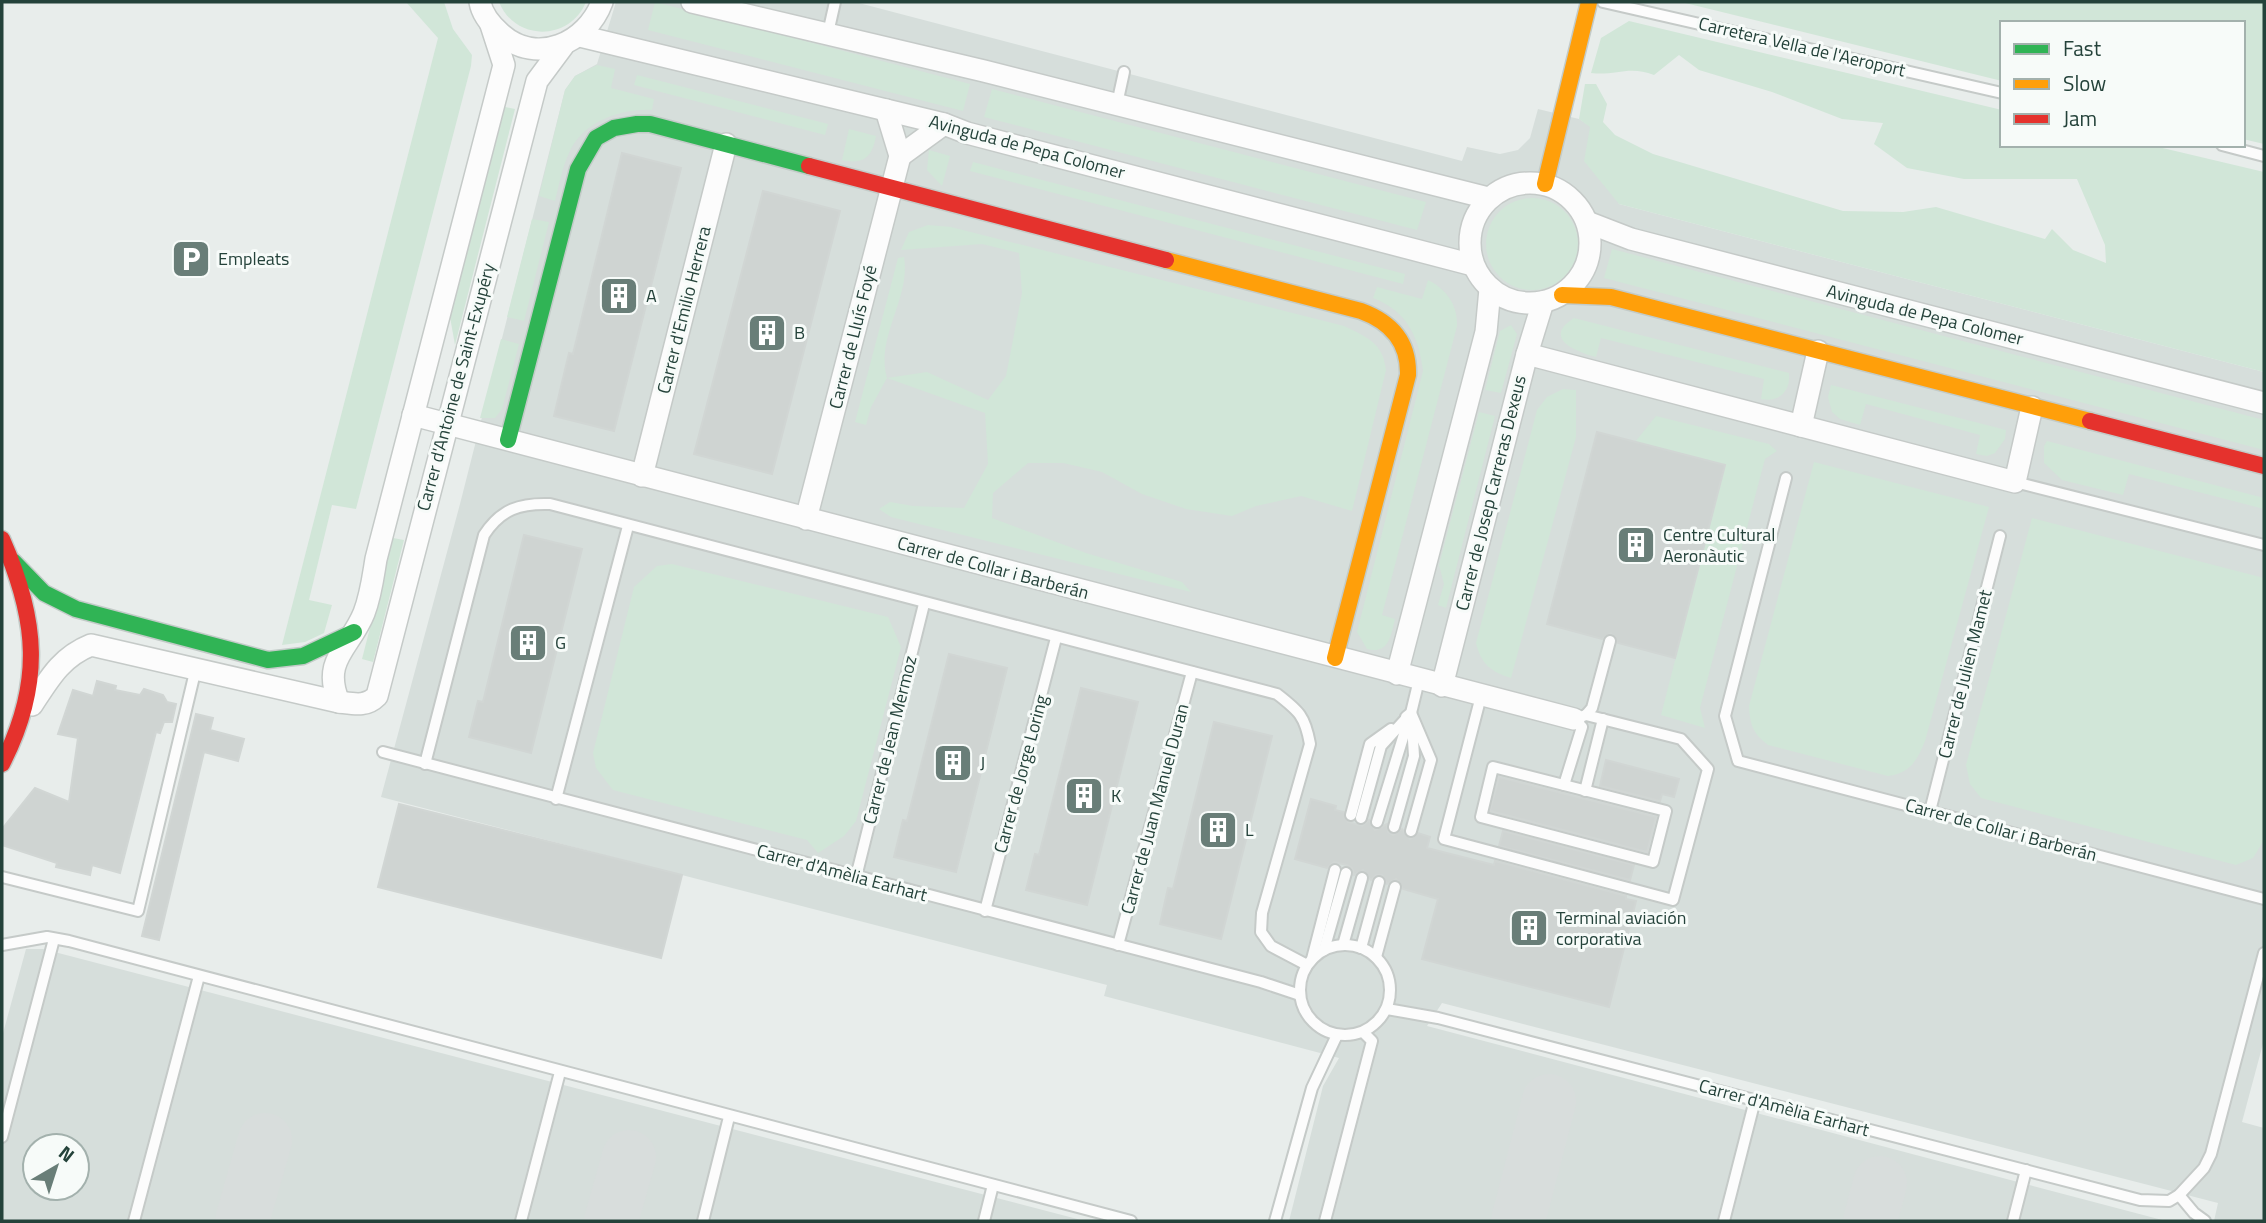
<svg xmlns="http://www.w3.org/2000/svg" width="2266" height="1223" font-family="'Titillium Web',sans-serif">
<rect width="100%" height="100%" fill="#e8edeb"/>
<!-- built -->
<g fill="#d6dedb" fill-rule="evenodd">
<path d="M616 2H855L1462 161 1467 147 1500 154 1518 150 1530 138 1538 109 1579 119 1590 126 1619 204 2264 372V1040L2242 1122 2264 1128V1221H2214L2218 1203 1442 1003 1427 1026 2166 1221H1289L1323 1086 1339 1058 1104 996 1107 985 381 797 460 504 565 90 575 76 597 64Z"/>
<path d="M26 949H43L1085 1221H2V1037ZM35 1146H77V1188H35Z"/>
</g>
<!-- green -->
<g fill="#d1e6d8">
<path d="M406 2H444L453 29 472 55 471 66 356 509 332 505 309 600 332 605 324 633 305 642 282 645 438 38Z"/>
<path d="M499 2H586C570 41 515 42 499 2Z"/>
<path d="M655 2 970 84 963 111 648 30Z"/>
<path d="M1681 2H2264V144L2243 139V23H2002V81Z"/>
<path d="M1629 21 2002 110V145H2150L2264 172V372L1619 204 1584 161 1590 127 1579 119 1585 84H1596L1607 104 1603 122 1615 135 1653 154 1843 211 1903 212 1936 207 2045 239 2052 229 2073 250 2106 263 2105 245 2077 179H1964L1907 168 1874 144 1883 123 1842 119 1772 92 1699 70 1679 55 1654 75C1629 65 1616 76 1591 73L1601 38Z"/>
<path d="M597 65 615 69 611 88 654 99 652 110C621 108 582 122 569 153 562 168 559 185 555 201L539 196 565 90 575 76Z"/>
<path d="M637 75 828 124 825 135 634 85Z"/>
<path d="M992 89 1426 202 1417 230 984 117Z"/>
<path d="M505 107 515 109 455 345 450 317Z"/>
<path d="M849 129 876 136C872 157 864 165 842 160Z"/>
<path d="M929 150 950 156 942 186 927 170Z"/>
<path d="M973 162 1405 274 1403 284 970 171Z"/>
<circle cx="1532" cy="244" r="46"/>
<path d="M532 219 549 222 524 321 507 317Z"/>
<path d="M928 225 951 227 1344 326C1367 337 1383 343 1386 370L1352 511 1301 496 1256 506 1232 516 1186 509 1142 494 1102 472 1063 463H1028L993 493 992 518 1086 553 1182 582 1191 592 891 517 879 509 890 502 913 506 964 508 988 464 985 413 887 378 871 407 866 425 855 422 898 258 904 257C911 298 875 337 887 378L927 372 988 400 1006 376 1022 293 1019 253 982 244 901 250 909 232Z"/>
<path d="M1612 249 2264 420V450L1604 278Z"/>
<path d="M1428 280C1446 289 1458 305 1457 326L1382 615 1395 619C1391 635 1389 655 1367 649L1357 632 1423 371C1419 337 1407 311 1373 298L1377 287 1422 299Z"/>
<path d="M1574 318 1789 373C1791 391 1779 403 1761 399L1764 379 1601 338 1596 357C1578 352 1541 339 1574 318Z"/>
<path d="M1511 325 1517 334 1501 393 1485 390 1500 331Z"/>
<path d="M501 339 519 344 502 409 495 418H480Z"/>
<path d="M1831 385 2006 430 2005 439 1995 453 1987 456 1976 454 1980 435 1866 404 1860 425 1840 419 1832 412 1828 397Z"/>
<path d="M1563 389 1576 390V437L1511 678C1491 672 1481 664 1476 643L1537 410 1547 397Z"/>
<path d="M1479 412 1495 416 1446 608 1438 605 1444 584 1439 565Z"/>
<path d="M1656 416 1769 444 1777 451 1765 459 1762 470 1700 708 1705 728 1661 715 1725 466 1635 442Z"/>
<path d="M2047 441 2264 498V509L2129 474 2123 495 2062 480 2044 463V446Z"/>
<path d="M1814 462 1989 507 1925 741C1917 761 1910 773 1888 776L1768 745C1753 733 1750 726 1749 706Z"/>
<path d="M2032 518 2264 578V840L2253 858 2236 865 1981 798 1970 784 1966 765Z"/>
<path d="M393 538 404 540 373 662 362 659Z"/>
<path d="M672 564 888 617 901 647 856 821 844 836 818 853 807 840 613 790 596 768 593 753 634 587 657 566Z"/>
</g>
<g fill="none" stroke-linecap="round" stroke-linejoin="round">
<!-- taxiway -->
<g stroke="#d8dddc" stroke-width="54">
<path d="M242 1221 265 1140"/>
<path d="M611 1221 629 1157"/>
<path d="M1518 1221 1549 1101"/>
<path d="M1870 1221 1880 1183"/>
</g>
</g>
<!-- building -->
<g fill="#cfd4d2" stroke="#d1d6d4" stroke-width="2">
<path d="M622 153 681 168 614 431 554 416 569 353 573 354Z"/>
<path d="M763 191 840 211 772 474 694 454Z"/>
<path d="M1597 432 1725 465 1675 658 1618 643 1611 633 1602 639 1547 624Z"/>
<path d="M524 535 582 549 531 753 469 737 478 701 483 702Z"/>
<path d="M949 654 1007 668 956 872 894 857 903 820 907 821Z"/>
<path d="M97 681 116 686 115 690 140 695 144 689 163 695 167 702 176 704 172 722H164L160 733 156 732 120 873 92 865 90 875 56 867 57 863 2 845V829L35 788 69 802 78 738 58 734 73 690 93 696Z"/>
<path d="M1081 688 1138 702 1087 905 1026 890 1035 854 1039 855Z"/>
<path d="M196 714 213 718 210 730 244 739 238 761 204 752 159 940 142 936Z"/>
<path d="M1214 722 1272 736 1221 939 1160 924 1168 888 1173 889Z"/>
<path d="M1606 760 1679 779 1674 797 1662 794 1660 801 1600 786Z"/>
<path d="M1499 777 1656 817 1647 852 1490 811Z"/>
<path d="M1311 799 1336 806 1335 810 1344 812 1348 822 1362 826 1369 820 1375 830 1387 824 1388 832 1393 835 1402 829 1410 839 1418 833 1430 837 1427 848 1494 865 1495 861 1626 896V899L1636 901 1609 1007 1422 959 1438 899 1403 889 1396 879 1387 884 1382 875H1376L1371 880 1363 870 1354 875 1352 868 1347 865 1334 862 1327 868 1295 859Z"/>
<path d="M399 804 682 875 661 958 378 887Z"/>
<path d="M1503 831 1634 865 1630 880 1499 846Z"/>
</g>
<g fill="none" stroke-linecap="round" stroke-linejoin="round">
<!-- lane casing -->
<g stroke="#c5cac8" stroke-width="14">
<g id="lane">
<path d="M1603 2 2002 93"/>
<path d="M828 33 835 2"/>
<path d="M1117 104 1124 72"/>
<path d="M2222 145 2264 156"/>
<path d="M1786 478 1725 716 1738 761 2264 899"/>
<path d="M2015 482 2264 545"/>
<path d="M1481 696 1444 839 1673 900 1708 769 1681 739 1586 715 1574 719 1582 727 1564 785"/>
<path d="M1586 715 1592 708 1610 641"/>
<path d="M1406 717 1411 713 1419 680"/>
<path d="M383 752 1261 982 1300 995"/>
<path d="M425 764 484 535C501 509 520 503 550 504L1277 694C1299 711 1305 716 1310 744L1262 913 1261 932 1271 946 1307 965"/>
<path d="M1493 767 1666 811 1653 862 1481 817Z"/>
<path d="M1585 791 1603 719"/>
<path d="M556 799 628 526"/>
<path d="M1930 811 2000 536"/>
<path d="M1351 815 1370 744 1391 729"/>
<path d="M1361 818 1381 746 1411 713 1431 760 1411 831"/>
<path d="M1377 822 1409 718"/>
<path d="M1394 827 1414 756 1412 724"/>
<path d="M2 877 138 911 196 668"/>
<path d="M856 877 924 604"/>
<path d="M985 911 1056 638"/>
<circle cx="1345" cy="990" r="45"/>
<path d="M2 945 47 937 69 941 1131 1221"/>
<path d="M1118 945 1192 672"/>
<path d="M1343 945 1362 878"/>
<path d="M1361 948 1379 882"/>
<path d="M1324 950 1346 873"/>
<path d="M1376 957 1395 887"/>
<path d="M1312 959 1335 870"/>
<path d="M1387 1009 1438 1018 2140 1200 2169 1201 2179 1195 2204 1168 2211 1154 2264 953"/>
<path d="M2 1137 54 939"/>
<path d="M2179 1195 2194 1213 2205 1221"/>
<path d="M134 1221 199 976"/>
<path d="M521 1221 560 1072"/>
<path d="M703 1221 729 1117"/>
<path d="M984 1221 993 1185"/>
<path d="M1275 1221 1312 1088 1337 1035"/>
<path d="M1325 1221 1372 1041 1363 1032"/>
<path d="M1724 1221 1755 1100"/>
<path d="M2013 1221 2026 1170"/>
</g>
</g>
<!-- street casing -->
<g stroke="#c5cac8" stroke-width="24">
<g id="street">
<path d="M480 2C482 15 491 25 501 34 537 66 587 43 602 2"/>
<path d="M692 2 984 71 1488 198"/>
<path d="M580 36 944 124 967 133 1473 265"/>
<path d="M900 156 944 124"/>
<circle cx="1530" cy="243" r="60"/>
<path d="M1587 222 1631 239 2264 403"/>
<path d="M1527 354 2015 482 2032 407"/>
<path d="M413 415 1574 719"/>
<path d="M1801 426 1818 351"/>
<path d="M642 476 726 144"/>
<path d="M806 519 900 156 886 110"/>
<path d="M1397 674 1486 332 1490 289"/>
<path d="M1442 686 1527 354 1543 302"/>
<path d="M339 702C321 660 350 648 364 613 371 595 373 577 376 559L504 65 491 25"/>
<path d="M32 705C49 679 61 657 91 645L339 702C355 704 366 707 377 696L537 81 563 46"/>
</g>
</g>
<!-- fast casing -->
<g stroke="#c3cbc8" stroke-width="19">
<g id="fast">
<path d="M508 440 578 169 596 138 614 128 637 124H650L809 166"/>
<path d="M13 561 44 593 76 609 268 660 303 656 354 632"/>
</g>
</g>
<!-- slow casing -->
<g stroke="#c3cbc8" stroke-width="19">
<g id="slow">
<path d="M1545 184 1589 2"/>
<path d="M1166 260 1361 311C1391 322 1409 342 1408 375L1335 658"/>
<path d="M1562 295 1611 297 2090 421"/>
</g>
</g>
<!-- jam casing -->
<g stroke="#c3cbc8" stroke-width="19">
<g id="jam">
<path d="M809 166 1166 260"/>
<path d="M2090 421 2264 466"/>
<path d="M2 539C38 620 43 684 2 764"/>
</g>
</g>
<!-- lane -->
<use href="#lane" stroke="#fcfcfc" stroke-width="10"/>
<!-- street -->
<use href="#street" stroke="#fcfcfc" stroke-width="21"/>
<!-- fast -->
<use href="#fast" stroke="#30b455" stroke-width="16"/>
<!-- slow -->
<use href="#slow" stroke="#ff9f0a" stroke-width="16"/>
<!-- jam -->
<use href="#jam" stroke="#e5322d" stroke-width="16"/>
</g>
<!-- icons -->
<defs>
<g id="parking-square" transform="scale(2.0125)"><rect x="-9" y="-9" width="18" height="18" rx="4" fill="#697e78" stroke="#f7fbf9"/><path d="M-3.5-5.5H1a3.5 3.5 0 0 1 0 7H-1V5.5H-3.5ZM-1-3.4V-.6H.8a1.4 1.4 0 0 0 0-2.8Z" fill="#fff"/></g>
<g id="building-square" transform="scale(2.0125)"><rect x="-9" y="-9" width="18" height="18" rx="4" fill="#697e78" stroke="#f7fbf9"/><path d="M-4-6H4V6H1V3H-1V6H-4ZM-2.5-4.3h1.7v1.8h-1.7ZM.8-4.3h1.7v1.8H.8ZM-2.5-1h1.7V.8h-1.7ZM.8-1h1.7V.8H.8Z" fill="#fff"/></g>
</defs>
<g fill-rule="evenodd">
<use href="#parking-square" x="191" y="259"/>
<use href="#building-square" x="619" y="296"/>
<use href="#building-square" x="767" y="333"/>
<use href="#building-square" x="1636" y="545"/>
<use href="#building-square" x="528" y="643"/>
<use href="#building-square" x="953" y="763"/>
<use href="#building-square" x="1084" y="796"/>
<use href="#building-square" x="1218" y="830"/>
<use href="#building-square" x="1529" y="928"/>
</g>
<g text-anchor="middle" stroke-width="6" stroke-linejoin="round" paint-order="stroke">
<!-- street labels -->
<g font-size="18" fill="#24423a" stroke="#f7fbf9">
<text transform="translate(1802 47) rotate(13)" y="6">Carretera Vella de l'Aeroport</text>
<text transform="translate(1027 147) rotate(15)" y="6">Avinguda de Pepa Colomer</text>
<text transform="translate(684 310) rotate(-76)" y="6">Carrer d'Emilio Herrera</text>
<text transform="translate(1925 315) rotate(14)" y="6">Avinguda de Pepa Colomer</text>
<text transform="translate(853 337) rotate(-76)" y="6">Carrer de Lluís Foyé</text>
<text transform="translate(456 387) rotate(-75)" y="6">Carrer d'Antoine de Saint-Exupéry</text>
<text transform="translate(1491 493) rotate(-76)" y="6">Carrer de Josep Carreras Dexeus</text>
<text transform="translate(993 568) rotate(15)" y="6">Carrer de Collar i Barberán</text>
<text transform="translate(1965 674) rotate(-76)" y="6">Carrer de Julien Mamet</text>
<text transform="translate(890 740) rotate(-76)" y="6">Carrer de Jean Mermoz</text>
<text transform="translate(1021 774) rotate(-75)" y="6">Carrer de Jorge Loring</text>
<text transform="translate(1155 809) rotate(-75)" y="6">Carrer de Juan Manuel Duran</text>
<text transform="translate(2001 830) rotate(15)" y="6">Carrer de Collar i Barberán</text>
<text transform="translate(842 873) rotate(15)" y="6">Carrer d'Amèlia Earhart</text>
<text transform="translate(1784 1108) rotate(15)" y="6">Carrer d'Amèlia Earhart</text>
</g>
<!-- poi labels -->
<g font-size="18" fill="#24423a" stroke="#f7fbf9" text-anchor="start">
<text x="218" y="265">Empleats</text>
<text x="646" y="302">A</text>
<text x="794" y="339">B</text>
<text x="1663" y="541">Centre Cultural<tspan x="1663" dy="21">Aeronàutic</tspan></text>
<text x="555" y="649">G</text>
<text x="980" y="769">J</text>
<text x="1111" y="802">K</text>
<text x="1245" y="836">L</text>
<text x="1556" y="924">Terminal aviación<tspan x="1556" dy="21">corporativa</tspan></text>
</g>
</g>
<!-- border -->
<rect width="2266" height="1223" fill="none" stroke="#24423a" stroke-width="7"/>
<!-- legend -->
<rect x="2000" y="21" width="245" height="126" fill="#f7fbf9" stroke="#a3b1ad" stroke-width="2"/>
<rect x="2014" y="44" width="35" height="10" fill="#30b455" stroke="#a3b1ad" stroke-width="2"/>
<text x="2063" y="56" font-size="21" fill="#24423a">Fast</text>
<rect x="2014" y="79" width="35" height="10" fill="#ff9f0a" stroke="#a3b1ad" stroke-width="2"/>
<text x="2063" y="91" font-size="21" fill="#24423a">Slow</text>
<rect x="2014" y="114" width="35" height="10" fill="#e5322d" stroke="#a3b1ad" stroke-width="2"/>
<text x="2063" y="126" font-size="21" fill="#24423a">Jam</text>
<!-- north arrow -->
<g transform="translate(56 1167) rotate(39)"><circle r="33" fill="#f7fbf9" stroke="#a3b1ad" stroke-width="2"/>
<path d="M0-5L12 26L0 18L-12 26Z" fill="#697e78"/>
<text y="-10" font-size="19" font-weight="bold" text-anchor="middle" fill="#24423a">N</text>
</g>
</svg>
